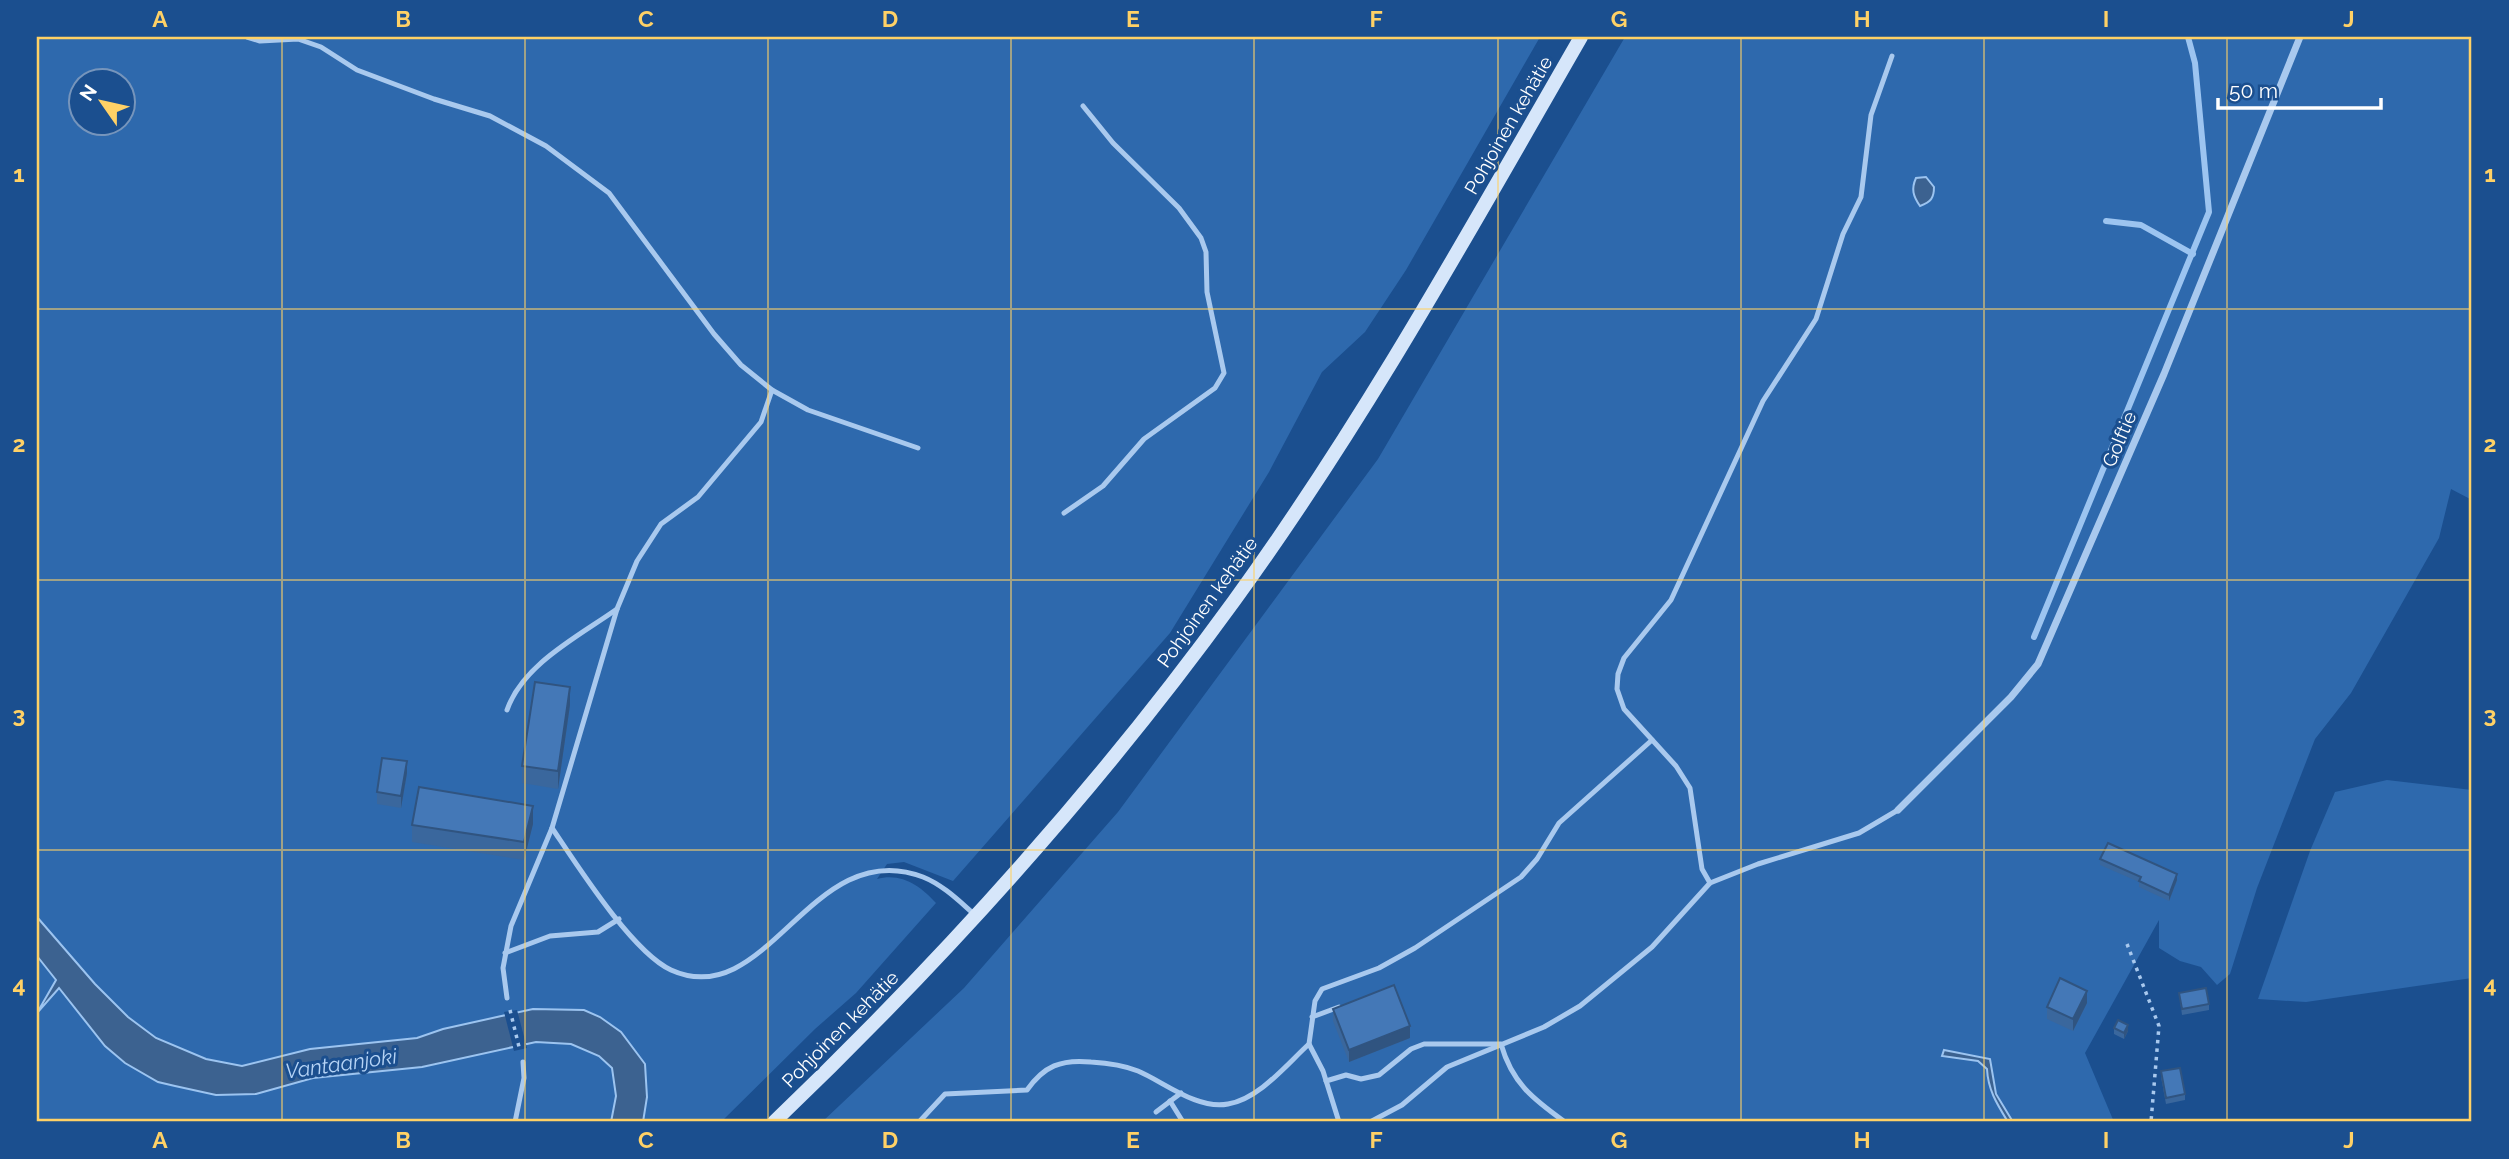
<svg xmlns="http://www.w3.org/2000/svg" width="2509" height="1159" font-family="Raleway,sans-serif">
<rect width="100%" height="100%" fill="#1b4f8f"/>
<!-- green -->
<g fill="#2e69ad" fill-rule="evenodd">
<path d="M37 37H1540L1406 270 1365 332 1322 372 1269 472 1170 633 953 881 904 862 887 864 877 879C901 872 921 886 936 903L856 993 815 1029 721 1122H643L647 1097 616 1096 611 1122H37ZM80 80H122V122H80Z"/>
<path d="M1625 37H2472V500L2451 489 2439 538 2351 693 2315 739 2257 888 2230 974 2217 985 2201 967 2180 961 2159 948V920L2085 1053 2114 1122H822L964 988 1118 812 1378 459Z"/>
<path d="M2387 780 2472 790V978L2306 1002 2258 999 2310 851 2335 792Z"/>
</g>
<!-- water -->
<g fill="#3c6290" stroke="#9cc4f0" stroke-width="2">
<path d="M1926 177 1934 187C1934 198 1931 202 1920 206 1913 196 1911 189 1916 178Z"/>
<path d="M37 917 95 984 128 1017 156 1038 206 1059 242 1066 310 1049 417 1038 443 1029 533 1009 584 1010 600 1017 621 1032 645 1064 647 1097 643 1122H611L616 1096 612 1068 599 1056 571 1044 536 1042 422 1067 313 1078 256 1094 216 1095 175 1086 158 1082 125 1063 105 1046 59 988 37 1013 56 980 37 956Z"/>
<path d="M1944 1050 1990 1059 1996 1094 2013 1122H2008C1997 1104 1988 1090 1987 1069L1978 1061 1942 1056Z"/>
</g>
<!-- pier -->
<path fill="#1b4f8f" d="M517 1010 527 1048 514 1051 504 1012Z"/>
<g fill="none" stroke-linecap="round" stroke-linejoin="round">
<!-- stream -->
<g stroke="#9cc4f0" stroke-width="6">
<path d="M2106 221 2141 225 2193 254"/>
<path d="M2034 637 2209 212 2195 63 2188 37"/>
</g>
<!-- path -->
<g stroke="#a9c9ee" stroke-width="3.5" stroke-dasharray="3.5 5" stroke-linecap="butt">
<path d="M2127 944 2159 1026 2151 1122"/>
<path d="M510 1010 520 1051"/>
</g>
<!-- lane -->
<g stroke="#a9c9ee" stroke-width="5">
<path d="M247 37 260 41 298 39 321 47 357 70 434 99 490 116 546 146 609 193 714 334 741 365 772 390 761 422 698 497 661 524 637 561 617 609 552 828 511 926 503 968 507 998"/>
<path d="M772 390 808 410 918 448"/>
<path d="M1064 513 1103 486 1144 439 1215 388 1224 373 1207 292 1206 252 1201 238 1179 208 1113 143 1083 106"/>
<path d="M507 710C523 664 579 636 617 609"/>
<path d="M552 828C577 865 632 952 671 970 768 1014 811 834 923 877 943 885 959 901 974 914"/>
<path d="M1710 883 1702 869 1690 788 1676 766 1624 709 1617 689 1618 674 1624 658 1671 600 1763 401 1816 319 1843 234 1861 197 1871 115 1892 56"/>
<path d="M505 953 550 936 598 932 619 919"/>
<path d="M1312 1017 1339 1007"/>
<path d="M1309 1044 1323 1071 1339 1122"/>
<path d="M1326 1081 1346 1075 1361 1079 1379 1075 1411 1049 1424 1044H1501C1512 1083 1533 1099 1565 1122"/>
<path d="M1170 1101 1183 1122"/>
<path d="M1156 1112 1181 1093"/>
<path d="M515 1122 524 1078 523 1062"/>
<path d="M919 1122 945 1094 1027 1090C1044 1066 1061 1059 1091 1062 1107 1063 1123 1065 1138 1071 1164 1082 1197 1110 1228 1104 1259 1099 1286 1065 1309 1044L1315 1001 1322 989 1379 968 1415 948 1521 877 1537 859 1559 823 1652 740"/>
<path d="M1370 1122 1402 1105 1447 1067 1544 1027 1580 1006 1652 947 1710 883 1758 864 1859 833 1898 810"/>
</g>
<!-- street -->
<path stroke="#a9c9ee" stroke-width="7" d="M1898 810 2011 697 2038 664 2164 374 2300 37"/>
<!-- secondary -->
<path stroke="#d6e6fa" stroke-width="14" d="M774 1122C942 961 1097 790 1234 601 1364 422 1471 228 1581 37"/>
</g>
<!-- wall -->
<g fill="#3a679d">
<path d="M570 705 558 789 522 783V766Z"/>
<path d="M407 773 401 808 377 804V792Z"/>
<path d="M533 824 524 860 412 842V825Z"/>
<path d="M2100 859 2177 880 2169 901 2139 887V882L2100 865Z"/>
<path d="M2179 993 2209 1004V1010L2182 1015Z"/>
<path d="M2087 1003 2073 1031 2047 1019V1007Z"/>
<path d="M1333 1009 1410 1038 1349 1062 1333 1021Z"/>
<path d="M2114 1028 2128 1031 2124 1039 2114 1034Z"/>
<path d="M2161 1071 2185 1094V1100L2166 1104 2161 1077Z"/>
</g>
<!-- shaded-wall -->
<g fill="#305480">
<path d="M570 687V705L558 789V771Z"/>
<path d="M407 761V773L401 808V796Z"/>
<path d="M533 806V824L524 860V842Z"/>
<path d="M2177 874V880L2169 901V895Z"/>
<path d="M2087 991V1003L2073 1031V1019Z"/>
<path d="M2128 1025V1031L2124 1039V1033Z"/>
<path d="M1410 1026V1038L1349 1062V1050Z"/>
</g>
<!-- building -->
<g fill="#4478b7" stroke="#305480" stroke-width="2">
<path d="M535 682 570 687 558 771 522 766Z"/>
<path d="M382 758 407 761 401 796 377 792Z"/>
<path d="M419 787 533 806 524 842 412 825Z"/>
<path d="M2108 843 2177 874 2169 895 2139 881 2141 877 2100 859Z"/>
<path d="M2060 978 2087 991 2073 1019 2047 1007Z"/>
<path d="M1394 985 1410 1026 1349 1050 1333 1009Z"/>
<path d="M2206 988 2209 1004 2182 1009 2179 993Z"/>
<path d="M2118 1020 2128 1025 2124 1033 2114 1028Z"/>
<path d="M2180 1068 2185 1094 2166 1098 2161 1071Z"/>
</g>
<!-- grid -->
<path fill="none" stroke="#ffd166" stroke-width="2" stroke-opacity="0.55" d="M282 37V1122M525 37V1122M768 37V1122M1011 37V1122M1254 37V1122M1498 37V1122M1741 37V1122M1984 37V1122M2227 37V1122M37 309H2472M37 580H2472M37 850H2472"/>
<g text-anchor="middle" stroke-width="6" stroke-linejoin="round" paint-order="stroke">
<!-- street labels -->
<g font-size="19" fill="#fff" stroke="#1b4f8f">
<text transform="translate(1508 125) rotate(-60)" y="7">Pohjoinen kehätie</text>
<text transform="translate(2119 439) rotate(-67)" y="7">Golftie</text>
<text transform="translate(1207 602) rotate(-54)" y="7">Pohjoinen kehätie</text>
<text transform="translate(840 1029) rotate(-45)" y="7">Pohjoinen kehätie</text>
</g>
<!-- water labels -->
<g font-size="21" font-style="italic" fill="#b5d3f5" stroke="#1b4f8f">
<text transform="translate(341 1064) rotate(-8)" y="7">Vantaanjoki</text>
</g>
</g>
<!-- border -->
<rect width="2509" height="1159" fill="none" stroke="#1b4f8f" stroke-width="77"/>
<!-- north arrow -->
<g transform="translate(102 102) rotate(304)"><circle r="33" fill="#1b4f8f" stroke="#7695bc" stroke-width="2"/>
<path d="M0-5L12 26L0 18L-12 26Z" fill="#ffd166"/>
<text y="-10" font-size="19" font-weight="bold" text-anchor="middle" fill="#ffffff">N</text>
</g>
<!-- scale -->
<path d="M2218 98v10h163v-10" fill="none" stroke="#ffffff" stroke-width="3.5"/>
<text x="2229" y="98" font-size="21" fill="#ffffff" stroke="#1b4f8f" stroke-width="5" paint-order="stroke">50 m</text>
<rect x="38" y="38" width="2432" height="1082" fill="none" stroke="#ffd166" stroke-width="2.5"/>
<g font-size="23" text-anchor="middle" font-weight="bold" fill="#ffd166">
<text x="160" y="27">A</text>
<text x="403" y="27">B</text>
<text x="646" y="27">C</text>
<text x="890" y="27">D</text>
<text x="1133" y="27">E</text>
<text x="1376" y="27">F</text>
<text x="1619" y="27">G</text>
<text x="1862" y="27">H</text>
<text x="2106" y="27">I</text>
<text x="2349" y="27">J</text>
<text x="19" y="182">1</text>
<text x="2490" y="182">1</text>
<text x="19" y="452">2</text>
<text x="2490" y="452">2</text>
<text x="19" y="723">3</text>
<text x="2490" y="723">3</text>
<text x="19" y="993">4</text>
<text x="2490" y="993">4</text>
<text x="160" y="1148">A</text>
<text x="403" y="1148">B</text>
<text x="646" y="1148">C</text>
<text x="890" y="1148">D</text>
<text x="1133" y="1148">E</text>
<text x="1376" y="1148">F</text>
<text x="1619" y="1148">G</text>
<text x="1862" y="1148">H</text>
<text x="2106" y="1148">I</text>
<text x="2349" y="1148">J</text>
</g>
</svg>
